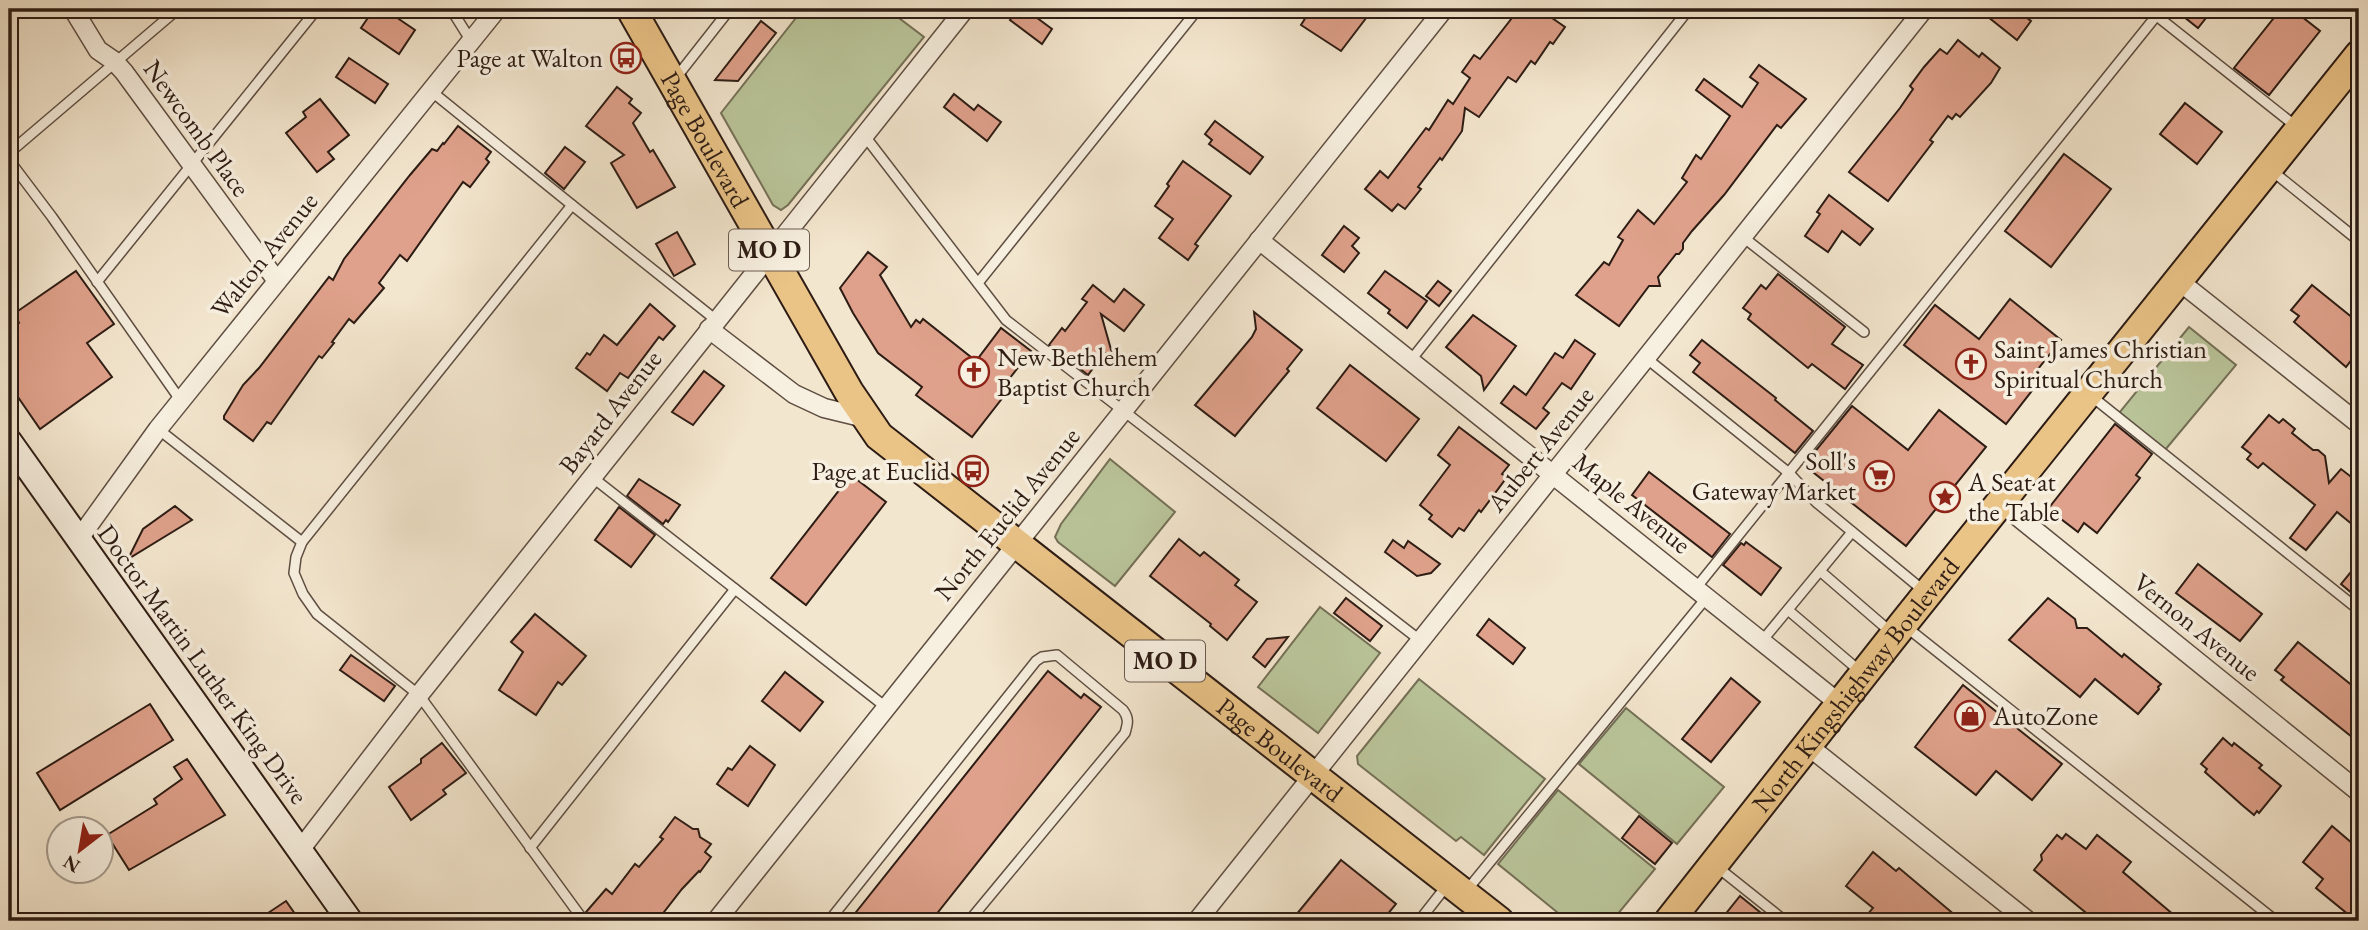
<svg xmlns="http://www.w3.org/2000/svg" width="2368" height="930" font-family="'EB Garamond',serif">
<rect width="100%" height="100%" fill="#f3e6ce"/>
<filter id="stains"><feTurbulence type="fractalNoise" baseFrequency=".00286" numOctaves="4"/><feColorMatrix values="0 0 0 0 .2 0 0 0 0 .09 0 0 0 0 .02 0 0 0 .5 -.17"/></filter>
<radialGradient id="worn" r=".72"><stop offset=".6" stop-color="#630" stop-opacity="0"/><stop offset="1" stop-color="#630" stop-opacity=".3"/></radialGradient>
<!-- green -->
<g fill="#bac59a" stroke="#747057" stroke-width="2">
<path d="M803 9H887L924 37 788 205 781 210 773 205 721 113Z"/>
<path d="M2189 327 2236 365 2165 450 2119 413Z"/>
<path d="M1110 459 1175 512 1115 586 1058 542 1055 537 1061 524Z"/>
<path d="M1320 607 1380 653 1318 733 1258 687Z"/>
<path d="M1419 679 1545 779 1484 855 1461 837 1456 841 1358 764 1357 756Z"/>
<path d="M1626 708 1724 787 1677 844 1579 764Z"/>
<path d="M1558 790 1655 869 1612 921H1568L1498 864Z"/>
</g>
<!-- building -->
<g fill="#dfa18b" stroke="#2d1c14" stroke-width="2">
<path d="M374 9H384L415 30 399 54 361 28Z"/>
<path d="M1018 9H1025L1052 29 1042 44 1010 20Z"/>
<path d="M1311 9H1373L1341 51 1301 25Z"/>
<path d="M1519 9H1539L1565 27 1553 44 1550 42 1535 64 1531 61 1516 82 1508 77 1479 117 1465 108 1462 131 1442 160 1440 158 1418 187 1421 189 1405 209 1398 204 1392 211 1365 189 1380 171 1388 178 1426 128 1429 130 1448 100 1453 104 1470 78 1462 72 1474 55 1480 59Z"/>
<path d="M1978 9H2015L2031 21 2017 40Z"/>
<path d="M2174 9H2213L2198 28Z"/>
<path d="M2281 9H2292L2320 31 2269 95 2234 68Z"/>
<path d="M761 21 776 33 738 81 715 80Z"/>
<path d="M1958 40 1979 57 1982 53 2000 68 1991 83 1960 117 1956 114 1952 119 1948 116 1930 140 1933 142 1888 201 1849 172 1900 108 1913 89 1910 86 1924 67 1940 49 1947 54Z"/>
<path d="M349 58 388 84 375 103 336 77Z"/>
<path d="M1759 65 1806 99 1781 128 1777 125 1724 195 1692 231 1683 243V249L1679 254H1676L1658 277 1660 286H1649L1619 326 1576 295 1604 262 1609 265 1623 240 1618 237 1638 210 1654 224 1687 182 1682 178 1696 155 1701 159 1730 116 1696 90 1704 79 1742 107 1758 83 1750 77Z"/>
<path d="M617 87 632 99 629 103 641 113 633 123 650 152 653 150 675 187 637 208 611 163 624 155 586 126Z"/>
<path d="M954 94 974 110 978 105 1001 122 987 141 944 107Z"/>
<path d="M320 99 349 135 328 152 334 159 317 172 286 133 306 117 303 112Z"/>
<path d="M2185 103 2222 132 2197 164 2160 134Z"/>
<path d="M1215 121 1263 157 1250 174 1209 144 1212 140 1205 134Z"/>
<path d="M458 126 491 152 486 159 489 162 470 187 463 182 407 261 400 255 379 283 384 288 354 323 349 319 332 342 334 343 322 358 319 356 271 424 267 422 253 441 224 419V416L243 385 259 368 329 277 333 280 344 259 410 175 432 149 437 151 443 143 444 144Z"/>
<path d="M565 147 585 162 564 189 545 173Z"/>
<path d="M2064 154 2111 189 2051 267 2005 231Z"/>
<path d="M1183 161 1231 196 1195 244 1198 246 1188 260 1159 238 1173 219 1155 206 1169 186 1167 184Z"/>
<path d="M1829 195 1873 229 1860 245 1842 231 1828 252 1805 236 1820 214 1817 212Z"/>
<path d="M1344 226 1359 238 1352 246 1359 253 1344 272 1322 255Z"/>
<path d="M677 232 695 264 674 276 656 244Z"/>
<path d="M868 252 887 267 880 275 911 327 916 320 920 323 923 319 976 361 1001 328 1031 351 1006 383 1011 387 972 437 916 395 922 387 878 353 853 313 840 288Z"/>
<path d="M76 271 114 324 87 343 112 377 40 429 9 384V331L19 323 15 313Z"/>
<path d="M1385 271 1427 301 1407 328 1388 313 1390 310 1368 293Z"/>
<path d="M1778 274 1845 327 1832 344 1863 365 1845 389 1812 364 1808 368 1748 319 1751 314 1743 308 1761 285 1766 289Z"/>
<path d="M1438 281 1451 291 1439 306 1426 296Z"/>
<path d="M1093 285 1114 302 1124 289 1144 305 1124 331 1101 314 1112 353H1104L1088 375 1049 345 1062 328 1065 331 1087 302 1082 299Z"/>
<path d="M2312 285 2359 323V350L2346 367 2294 322 2299 316 2291 310Z"/>
<path d="M2010 299 2061 340 2031 378 2038 383 2006 424 1904 345 1935 305 1979 339Z"/>
<path d="M650 304 675 326 663 340 659 337 628 378 620 373 607 391 576 368 587 353 590 355 604 335 617 345Z"/>
<path d="M1254 312 1302 350 1287 369 1289 371 1235 436 1195 405 1252 337 1256 329Z"/>
<path d="M1473 315 1516 346 1484 390 1481 376 1446 347Z"/>
<path d="M1575 340 1595 354 1571 389 1562 383 1543 408 1549 413 1536 429 1501 403 1514 386 1526 395 1555 353 1563 358Z"/>
<path d="M1702 340 1776 398 1775 400 1813 431 1795 453 1693 372 1700 363 1690 355Z"/>
<path d="M1350 365 1419 419 1386 461 1317 408Z"/>
<path d="M704 371 724 386 693 425 672 412Z"/>
<path d="M1852 406 1908 450 1939 410 1986 447 1906 546 1804 465Z"/>
<path d="M2269 415 2279 423 2283 419 2295 429 2292 433 2313 450H2318L2325 456 2329 483 2341 469 2359 483V530L2337 512 2306 550 2290 538 2315 505 2263 463 2258 468 2247 459 2251 454 2242 447Z"/>
<path d="M2115 424 2152 454 2136 475 2140 478 2097 533 2084 523 2078 532 2048 509Z"/>
<path d="M1459 427 1509 465 1502 474 1507 477 1481 512 1479 510 1464 531 1459 528 1452 537 1429 519 1432 515 1420 505 1450 465 1438 455Z"/>
<path d="M1649 472 1730 534 1712 557 1632 495Z"/>
<path d="M851 475 886 502 806 605 771 578Z"/>
<path d="M639 479 680 505 668 522 666 520 663 524 627 496Z"/>
<path d="M175 506 192 520 128 559 143 529Z"/>
<path d="M619 507 655 535 631 567 595 540Z"/>
<path d="M1179 539 1200 556 1204 552 1239 580 1235 585 1257 602 1227 640 1210 626 1211 624 1150 576Z"/>
<path d="M1393 540 1404 548 1408 541 1440 564 1431 573 1417 576 1385 552Z"/>
<path d="M1746 542 1781 568 1761 595 1723 565 1741 543 1744 545Z"/>
<path d="M2359 562V599L2341 584Z"/>
<path d="M2198 564 2262 614 2240 641 2176 593Z"/>
<path d="M1346 598 1382 626 1370 641 1334 613Z"/>
<path d="M2048 598 2075 619 2077 628H2087L2122 657 2124 654 2161 684 2158 687 2159 689 2138 714 2095 679 2080 697 2009 640Z"/>
<path d="M535 614 586 656 562 685 558 682 536 715 499 690 523 652 511 642Z"/>
<path d="M1489 619 1525 648 1513 664 1477 635Z"/>
<path d="M1288 637 1265 667 1253 657 1267 639Z"/>
<path d="M2298 642 2359 691V727L2352 737 2281 680 2284 677 2275 670Z"/>
<path d="M351 655 395 686 384 701 340 670Z"/>
<path d="M1048 671 1081 698 1084 694 1101 707 931 921H849Z"/>
<path d="M785 672 823 702 800 731 762 701Z"/>
<path d="M1731 678 1760 702 1711 762 1682 739Z"/>
<path d="M1963 685 2062 764 2032 800 1996 771 1976 795 1915 747Z"/>
<path d="M150 704 173 740 60 810 37 773Z"/>
<path d="M2223 738 2232 746 2234 743 2262 765 2259 768 2281 786 2259 813 2257 811 2254 815 2242 805 2205 772 2207 769 2201 764Z"/>
<path d="M442 743 466 773 443 790 446 794 411 820 389 787 421 763V759Z"/>
<path d="M750 746 775 765 748 806 717 784 728 768 732 770Z"/>
<path d="M187 759 225 815 129 870 107 835 157 804 154 799 182 779 174 767Z"/>
<path d="M1639 816 1672 843 1655 864 1622 838Z"/>
<path d="M675 817 693 829H698L700 837 711 844 705 852 711 857 700 872 699 871 682 889 657 921H592L586 912 606 889 612 894 635 864 639 867 663 839 660 837Z"/>
<path d="M2332 826 2359 849V902L2349 915 2316 888 2323 879 2303 862Z"/>
<path d="M2066 834 2086 849 2097 835 2131 862 2123 872 2181 921H2096L2034 870 2042 860 2041 855 2057 835 2062 839Z"/>
<path d="M1873 852 1896 871 1899 868 1962 921H1862L1873 908 1846 886Z"/>
<path d="M1341 860 1396 904 1382 921H1291Z"/>
<path d="M1740 896 1771 921H1720Z"/>
<path d="M286 901 300 921H256Z"/>
</g>
<g fill="none" stroke-linecap="round" stroke-linejoin="round">
<!-- service casing -->
<g stroke="#5e4e42" stroke-width="12">
<g id="service">
<path d="M451 9 471 41"/>
<path d="M2148 9 2298 128"/>
<path d="M675 79 730 9"/>
<path d="M431 91 572 205"/>
<path d="M864 135 1006 320 1421 641"/>
<path d="M9 153 178 9"/>
<path d="M9 160 52 217 181 401"/>
<path d="M2271 170 2359 241"/>
<path d="M1743 237 1864 332"/>
<path d="M97 282 317 9"/>
<path d="M978 283 1198 9"/>
<path d="M1646 358 1789 473 1816 502 1924 591"/>
<path d="M1411 360 1689 9"/>
<path d="M2090 395 2359 610"/>
<path d="M158 429 302 542"/>
<path d="M592 477 887 708"/>
<path d="M1820 571 1893 634"/>
<path d="M1696 588 2157 15"/>
<path d="M1788 610 1862 673"/>
<path d="M1905 626 2276 921"/>
<path d="M1762 641 1852 532"/>
<path d="M530 848 735 589"/>
<path d="M1716 866 1785 921"/>
<path d="M1467 890 1707 597"/>
<path d="M9 920V921"/>
<path d="M584 921 419 695 317 614 303 594 294 573 296 557 302 542 572 205 716 320"/>
<path d="M829 921 1036 661 1042 657 1057 655 1123 710C1129 718 1128 723 1125 733L969 921"/>
<path d="M1419 921 1448 884"/>
</g>
</g>
<!-- minor casing -->
<g stroke="#5e4e42" stroke-width="21">
<g id="minor">
<path d="M73 9 98 50 114 61 124 72 277 281"/>
<path d="M1259 240 1840 704"/>
<path d="M2179 281 2359 424"/>
<path d="M709 329 794 394 824 408 865 418"/>
<path d="M2001 503 2359 792"/>
<path d="M78 540 158 429 497 9"/>
<path d="M1807 745 2028 921"/>
<path d="M300 850 419 695 965 9"/>
<path d="M716 921 1444 9"/>
<path d="M1197 921 1924 9"/>
</g>
</g>
<!-- secondary casing -->
<g stroke="#2d1c14" stroke-width="28">
<path id="secondary" d="M9 441 350 921"/>
</g>
<!-- primary casing -->
<g stroke="#2d1c14" stroke-width="32">
<g id="primary">
<path id="s1" d="M631 9 849 392 879 436 1499 921"/>
<path id="s2" d="M1669 921 1903 624 2359 55"/>
</g>
</g>
<!-- service -->
<use href="#service" stroke="#f7efdf" stroke-width="9"/>
<!-- minor -->
<use href="#minor" stroke="#f7efdf" stroke-width="18"/>
<!-- secondary -->
<use href="#secondary" stroke="#f7efdf" stroke-width="24"/>
<!-- primary -->
<use href="#primary" stroke="#eac387" stroke-width="28"/>
</g>
<!-- icons -->
<defs>
<g id="bus-ring" transform="scale(1.575)"><circle r="9.5" fill="#f7efdf" stroke="#8f2418" stroke-width="1.5"/><path d="M-5-6H5V4H4V6H2V4H-2V6H-4V4H-5ZM-3.5-4V0h7V-4ZM-3.5 1.2v1.5H-2V1.2ZM2 1.2v1.5H3.5V1.2Z" fill="#8f2418"/></g>
<g id="church-ring" transform="scale(1.575)"><circle r="9.5" fill="#f7efdf" stroke="#8f2418" stroke-width="1.5"/><path d="M-1.2-6h2.4v3.5h3.3v2.4h-3.3V6h-2.4V-.1h-3.3v-2.4h3.3Z" fill="#8f2418"/></g>
<g id="supermarket-ring" transform="scale(1.575)"><circle r="9.5" fill="#f7efdf" stroke="#8f2418" stroke-width="1.5"/><path d="M-6-5.5h2.5l.6 2H6L4.5 2H-2.5L-4.4-4H-6ZM-1.5 3.2a1.3 1.3 0 1 0 .1 0ZM3 3.2a1.3 1.3 0 1 0 .1 0Z" fill="#8f2418"/></g>
<g id="sight-ring" transform="scale(1.575)"><circle r="9.5" fill="#f7efdf" stroke="#8f2418" stroke-width="1.5"/><path d="M0-6L1.8-2.2L6-1.7L2.9 1.2L3.7 5.4L0 3.3L-3.7 5.4L-2.9 1.2L-6-1.7L-1.8-2.2Z" fill="#8f2418"/></g>
<g id="shop-ring" transform="scale(1.575)"><circle r="9.5" fill="#f7efdf" stroke="#8f2418" stroke-width="1.5"/><path d="M-5-2.5h2.3a2.7 3.5 0 0 1 5.4 0H5L5.5 6h-11ZM-1.5-2.5h3a1.5 2.3 0 0 0-3 0Z" fill="#8f2418"/></g>
</defs>
<g fill-rule="evenodd">
<use href="#bus-ring" x="626" y="58"/>
<use href="#church-ring" x="1971" y="364"/>
<use href="#church-ring" x="974" y="372"/>
<use href="#bus-ring" x="973" y="471"/>
<use href="#supermarket-ring" x="1879" y="476"/>
<use href="#sight-ring" x="1945" y="497"/>
<use href="#shop-ring" x="1970" y="716"/>
</g>
<g text-anchor="middle" stroke-width="7" stroke-linejoin="round" paint-order="stroke">
<!-- shield labels -->
<g fill="#f7efdf" stroke="#6a5b51" stroke-width="2">
<rect x="729" y="229.5" width="80" height="41" rx="5"/>
<rect x="1125" y="640.5" width="80" height="41" rx="5"/>
</g>
<g font-size="24" font-weight="bold" fill="#2d1c14">
<text x="769" y="258">MO D</text>
<text x="1165" y="669">MO D</text>
</g>
<!-- poi labels -->
<g font-size="26" fill="#2d1c14" stroke="#f7efdf" text-anchor="start">
<text x="603" y="67" text-anchor="end">Page at Walton</text>
<text x="1994" y="358">Saint James Christian<tspan x="1994" dy="30">Spiritual Church</tspan></text>
<text x="997" y="366">New Bethlehem<tspan x="997" dy="30">Baptist Church</tspan></text>
<text x="1856" y="470" text-anchor="end">Soll's<tspan x="1856" dy="30">Gateway Market</tspan></text>
<text x="950" y="480" text-anchor="end">Page at Euclid</text>
<text x="1968" y="491">A Seat at<tspan x="1968" dy="30">the Table</tspan></text>
<text x="1993" y="725">AutoZone</text>
</g>
<!-- street labels -->
<g font-size="26" fill="#2d1c14" stroke="#f7efdf">
<text transform="translate(197 128) rotate(54)" y="9">Newcomb Place</text>
<text dy="9" stroke="none"><textPath href="#s1" startOffset="150">Page Boulevard</textPath></text>
<text transform="translate(264 255) rotate(-51)" y="9">Walton Avenue</text>
<text transform="translate(610 412) rotate(-52)" y="9">Bayard Avenue</text>
<text transform="translate(1540 449) rotate(-51)" y="9">Aubert Avenue</text>
<text transform="translate(1632 503) rotate(39)" y="9">Maple Avenue</text>
<text transform="translate(1007 514) rotate(-51)" y="9">North Euclid Avenue</text>
<text transform="translate(2197 627) rotate(39)" y="9">Vernon Avenue</text>
<text transform="translate(203 664) rotate(54)" y="9">Doctor Martin Luther King Drive</text>
<text dy="9" stroke="none"><textPath href="#s2" startOffset="301">North Kingshighway Boulevard</textPath></text>
<text dy="9" stroke="none"><textPath href="#s1" startOffset="1003">Page Boulevard</textPath></text>
</g>
</g>
<!-- margin -->
<rect width="2368" height="930" fill="none" stroke="#f3e6ce" stroke-width="35"/>
<rect x="10" y="10" width="2347" height="909" fill="none" stroke="#2d1c14" stroke-width="3.5"/>
<rect x="18" y="18" width="2333" height="895" fill="none" stroke="#2d1c14" stroke-width="2"/>
<!-- north arrow -->
<g transform="translate(80 850) rotate(211)"><circle r="33" fill="#f7efdf" stroke="#a69b8e" stroke-width="2"/>
<path d="M0-5L12 26L0 18L-12 26Z" fill="#8f2418"/>
<text y="-10" font-size="19" font-weight="bold" text-anchor="middle" fill="#2d1c14">N</text>
</g>
<rect width="100%" height="100%" filter="url(#stains)"/>
<rect width="100%" height="100%" fill="url(#worn)"/>
</svg>
